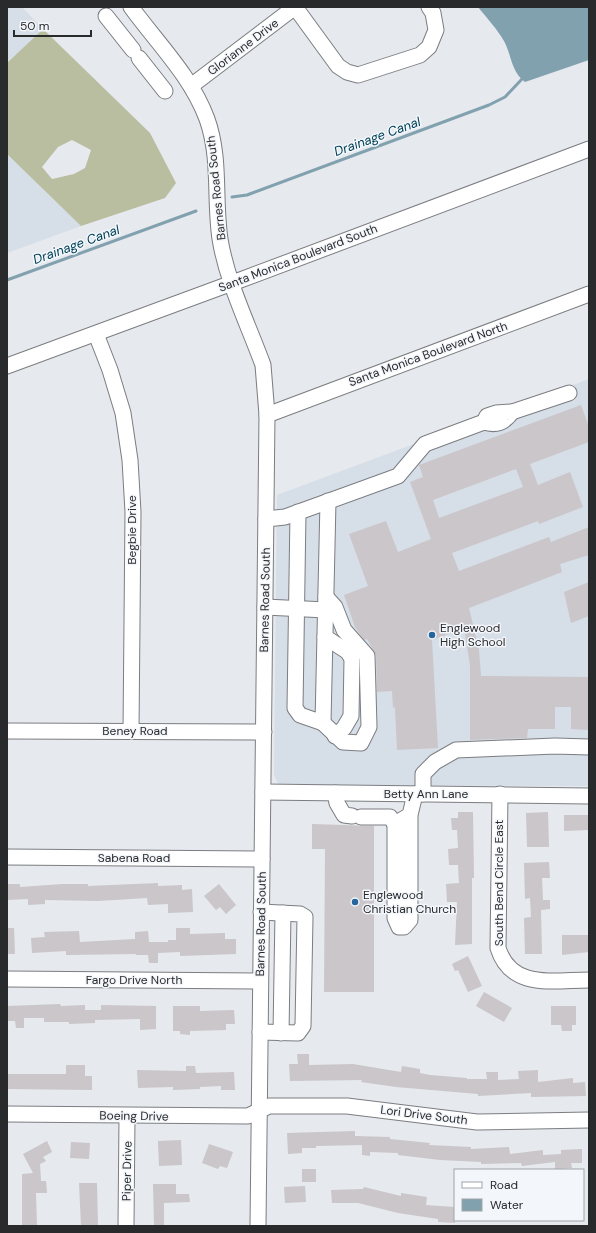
<svg xmlns="http://www.w3.org/2000/svg" width="596" height="1233" font-family="'DM Sans',sans-serif">
<rect width="100%" height="100%" fill="#e6e9ed"/>
<!-- built -->
<g fill="#d6dee8">
<path d="M7 7H22L43 29 7 63Z"/>
<path d="M7 154 81 226 7 253Z"/>
<path d="M589 379V786L279 785 274 775 277 495Z"/>
</g>
<!-- forest -->
<path fill="#babea1" fill-rule="evenodd" d="M43 29 150 133 176 183 165 198 81 226 7 154V63ZM72 140 91 150 85 168 74 174 52 179 42 167 58 147Z"/>
<!-- water -->
<path fill="#82a1af" d="M478 7H589V60L525 82C511 72 512 56 504 41 497 29 487 18 478 7Z"/>
<g fill="none" stroke-linecap="round" stroke-linejoin="round">
<!-- stream -->
<g stroke="#82a1af" stroke-width="3">
<path d="M232 197 247 195 489 105 505 97 522 79"/>
<path d="M7 280 196 211"/>
</g>
</g>
<!-- building -->
<g fill="#cac6c9" fill-rule="evenodd">
<path d="M581 405 589 427V442L530 464 538 485 570 472 583 507 539 524 538 521 452 553 459 571 549 537 551 542 589 527V555L560 564 562 572 469 608 479 650 481 676 589 677V730L571 729V707H555V729H528L527 738 470 740V665L464 628 432 640 438 748 397 750 395 707 393 708 392 691 377 692 376 655 367 639 364 640 355 627 344 595 368 586 349 534 386 521 398 552 431 539 410 482 423 477 419 465ZM516 469 523 487 439 518 433 500Z"/>
<path d="M589 582V616L571 623 564 592Z"/>
<path d="M458 812H473L474 878H472V944L455 945 457 902H447L446 884 459 883 458 865H449L448 849 458 848 457 830H452L451 818H458Z"/>
<path d="M548 812 549 847H527L526 813Z"/>
<path d="M564 815H589V830L564 831Z"/>
<path d="M312 824 374 826V992H324L325 849H312Z"/>
<path d="M549 862 550 878H542L543 900H550V909L541 910 542 954H525L524 918 531 917 530 898 525 899 524 863Z"/>
<path d="M158 883V886L182 885V890L192 889 193 912 168 913V904L148 905 147 898 98 901 45 900V904L28 905V899L7 900V884H20V887L63 884H88V886Z"/>
<path d="M219 884 236 905 226 914 220 907 216 910 204 896Z"/>
<path d="M7 928H14L15 954H7Z"/>
<path d="M176 928H190V934L225 933V939H236V954L180 956V952L158 953V963H149L148 955H136V954L66 955V951L32 953 31 938 45 937 44 932 79 931 80 942 135 939V932L148 931 149 942H168V940H176Z"/>
<path d="M562 935H588L589 952 562 955Z"/>
<path d="M468 956 482 986 468 992 458 970 455 971 452 964Z"/>
<path d="M484 992 512 1008 504 1022 476 1006Z"/>
<path d="M60 1004 61 1006 85 1005V1010H101V1005L156 1006V1029L140 1030V1019L95 1020V1023L69 1024V1022H44V1018H24V1028H16L15 1021H7V1006Z"/>
<path d="M173 1006H200V1011L234 1010 235 1024H226V1030L190 1031V1035L180 1034V1031H173Z"/>
<path d="M551 1006H576V1025H572V1031H562L561 1025H551Z"/>
<path d="M297 1054H309V1065L353 1064 401 1072 402 1066 420 1069V1073L430 1075 467 1078V1079H487L486 1072H498V1080L519 1079 518 1071 538 1070V1082L573 1078V1083L585 1082 586 1096 531 1097V1093L478 1096V1094L396 1087 361 1082 362 1080 290 1081 289 1064H298Z"/>
<path d="M66 1065H85V1076H92V1090L7 1089V1074H66Z"/>
<path d="M186 1066H195L196 1073 234 1072 235 1090H221V1086L200 1087V1089L173 1090V1087L138 1088 137 1070 186 1071Z"/>
<path d="M355 1131V1136L390 1137V1139L430 1143 429 1145 471 1147V1149L509 1147 510 1154 543 1150V1155L561 1154V1150L582 1149V1163H571L572 1168 555 1169V1162L522 1166 521 1163 481 1164V1162L440 1160 398 1155V1153L370 1152V1156L362 1155V1145L316 1146V1148H302V1153L288 1154 287 1133Z"/>
<path d="M181 1140 182 1165 159 1166 158 1141Z"/>
<path d="M47 1141 52 1152 43 1157 46 1161 40 1164 41 1181H46L47 1193H36L37 1226H22V1174L33 1173 23 1154Z"/>
<path d="M71 1142 90 1143 89 1159 70 1158Z"/>
<path d="M209 1144 233 1152 227 1168 220 1166 218 1169 202 1163Z"/>
<rect x="302" y="1169" width="14" height="13"/>
<path d="M79 1183H97L98 1226H81Z"/>
<path d="M153 1184H176V1194H189L190 1202 164 1203V1226L154 1225Z"/>
<path d="M305 1186 306 1202 285 1203 284 1187Z"/>
<path d="M364 1187 401 1196V1193L427 1197 426 1205 455 1207V1223L438 1222V1219L398 1213 358 1203H332L331 1190 363 1189Z"/>
</g>
<g fill="none" stroke-linecap="round" stroke-linejoin="round">
<!-- minor casing -->
<g stroke="#7b7d81" stroke-width="17">
<g id="minor">
<path d="M131 7C158 44 191 76 207 119 221 158 214 199 220 239 227 282 248 324 263 365L267 415 258 1226"/>
<path d="M295 7 338 66 347 72 358 75 420 55 429 47 436 30 433 13 429 7"/>
<path d="M106 16 133 50"/>
<path d="M139 58 165 91"/>
<path d="M191 86 295 7"/>
<path d="M96 334 110 370 123 413 130 460 133 512 131 731"/>
<path d="M7 366 243 279 589 149"/>
<path d="M512 412 569 393"/>
<path d="M267 415 589 294"/>
<path d="M298 512 295 708 300 715 323 723 328 501"/>
<path d="M266 519 285 517 398 476 425 444 484 422C496 426 505 422 512 412L496 413 487 416 484 422"/>
<path d="M265 607 326 610"/>
<path d="M325 637 348 652 352 659 351 716 344 728 335 736"/>
<path d="M323 723 343 742 361 743 369 727 367 656 344 630 335 607 326 597"/>
<path d="M7 731 264 732"/>
<path d="M263 792 589 796"/>
<path d="M335 793 337 803 344 815 352 816"/>
<path d="M423 794V774L435 762 456 750 555 746 589 747"/>
<path d="M500 794 498 948C511 990 553 980 589 980"/>
<path d="M410 815 395 824V918L399 927H404L410 920V815L415 794"/>
<path d="M361 817H390L395 824"/>
<path d="M7 857 262 859"/>
<path d="M7 979 260 981"/>
<path d="M260 1032 298 1033 303 1026 305 917 300 914 261 912"/>
<path d="M281 1033 283 913"/>
<path d="M7 1114 248 1116 269 1106H347L477 1122 589 1120"/>
<path d="M126 1226 127 1116"/>
</g>
</g>
<!-- minor -->
<use href="#minor" stroke="#fff" stroke-width="15"/>
</g>
<!-- markers -->
<g fill="#26669c" stroke="#f3f6fa" stroke-width="1.5">
<circle cx="432" cy="635" r="4"/>
<circle cx="355" cy="902" r="4"/>
</g>
<g text-anchor="middle" stroke-width="3" stroke-linejoin="round" paint-order="stroke">
<!-- street labels -->
<g font-size="12" fill="#292a2c" stroke="#f3f6fa">
<text transform="translate(243 47) rotate(-37)" y="4">Glorianne Drive</text>
<text transform="translate(216 188) rotate(-96)" y="4">Barnes Road South</text>
<text transform="translate(298 258) rotate(-21)" y="4">Santa Monica Boulevard South</text>
<text transform="translate(428 354) rotate(-20)" y="4">Santa Monica Boulevard North</text>
<text transform="translate(132 530) rotate(-90)" y="4">Begbie Drive</text>
<text transform="translate(265 600) rotate(-89)" y="4">Barnes Road South</text>
<text x="135" y="735">Beney Road</text>
<text x="426" y="798">Betty Ann Lane</text>
<text x="134" y="862">Sabena Road</text>
<text transform="translate(499 883) rotate(-90)" y="4">South Bend Circle East</text>
<text transform="translate(261 924) rotate(-89)" y="4">Barnes Road South</text>
<text x="134" y="984">Fargo Drive North</text>
<text transform="translate(424 1115) rotate(7)" y="4">Lori Drive South</text>
<text transform="translate(134 1116) rotate(1)" y="4">Boeing Drive</text>
<text transform="translate(127 1171) rotate(-89)" y="4">Piper Drive</text>
</g>
<!-- poi labels -->
<g font-size="12" fill="#292a2c" stroke="#f3f6fa" text-anchor="start">
<text x="440" y="632">Englewood<tspan x="440" dy="14">High School</tspan></text>
<text x="363" y="899">Englewood<tspan x="363" dy="14">Christian Church</tspan></text>
</g>
<!-- water labels -->
<g font-size="13" font-style="italic" fill="#004157" stroke="#f3f6fa">
<text transform="translate(377 136) rotate(-20)" y="5">Drainage Canal</text>
<text transform="translate(76 244) rotate(-20)" y="5">Drainage Canal</text>
</g>
</g>
<!-- border -->
<rect width="596" height="1233" fill="none" stroke="#292a2c" stroke-width="16"/>
<!-- legend -->
<rect x="454" y="1169" width="130" height="52" fill="#f3f6fa" stroke="#a2a4a8"/>
<rect x="462" y="1182" width="20" height="6" fill="#ffffff" stroke="#a2a4a8"/>
<text x="490" y="1189" font-size="12" fill="#292a2c">Road</text>
<rect x="462" y="1199" width="20" height="12" fill="#82a1af" stroke="#a2a4a8"/>
<text x="490" y="1209" font-size="12" fill="#292a2c">Water</text>
<!-- scale -->
<path d="M14 30v6h77v-6" fill="none" stroke="#292a2c" stroke-width="2"/>
<text x="20" y="30" font-size="12" fill="#292a2c" stroke="#f3f6fa" stroke-width="3" paint-order="stroke">50 m</text>
</svg>
